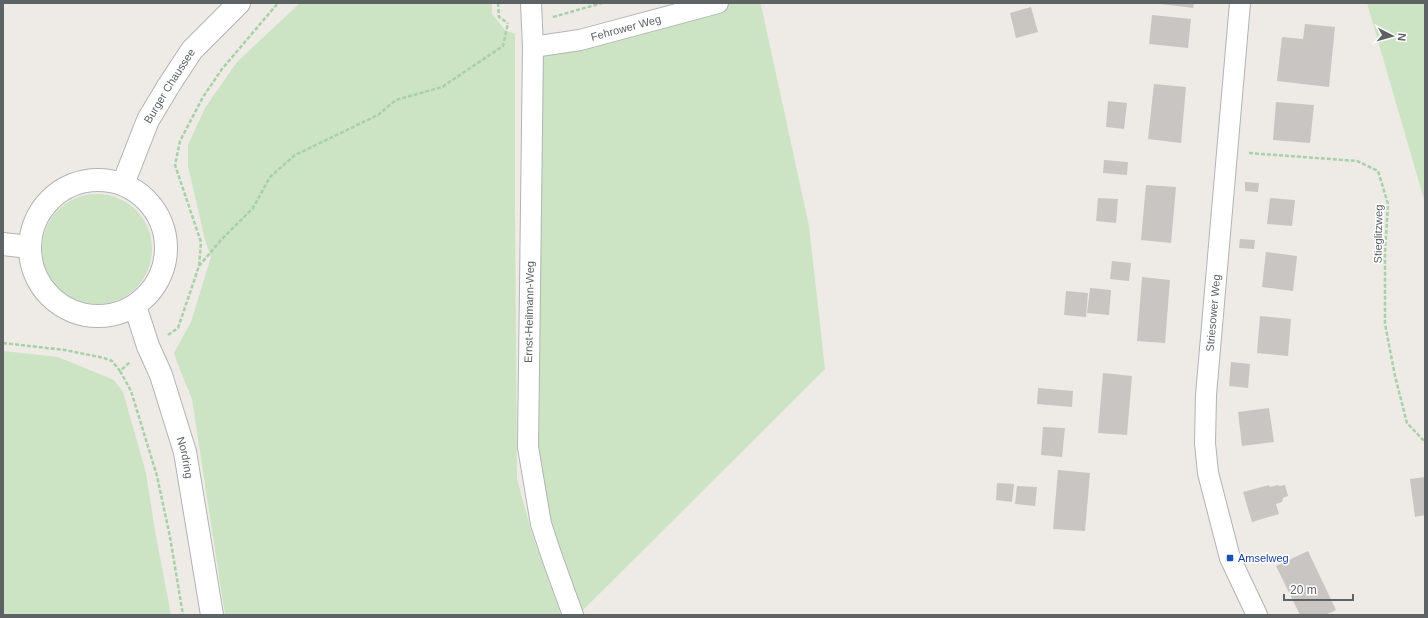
<svg xmlns="http://www.w3.org/2000/svg" width="1428" height="618" font-family="Arial,sans-serif">
<rect width="100%" height="100%" fill="#eeeae5"/>
<!-- green -->
<g fill="#cce3c4">
<path d="M300 3H492V14L505 30 515 34V212L517 479 532 534 561 615H225L192 399 180 370 174 353 191 322 211 257 205 240 188 166V145L205 108 237 62Z"/>
<path d="M718 3H761V5L809 226 825 369 578 615 528 447 533 47Z"/>
<path d="M1367 3H1425V203Z"/>
<circle cx="97" cy="249" r="55"/>
<path d="M3 351 58 357 114 380 123 392 146 473 155 531 171 615H3Z"/>
</g>
<!-- building -->
<g fill="#c9c5c2">
<path d="M1161 3H1194L1193 8 1161 4Z"/>
<path d="M1031 7 1038 32 1016 38 1010 13Z"/>
<path d="M1152 15 1191 19 1188 48 1149 44Z"/>
<path d="M1305 24 1335 27 1329 87 1277 81 1282 37 1303 39Z"/>
<path d="M1154 84 1186 87 1181 143 1148 139Z"/>
<path d="M1108 101 1127 103 1124 129 1106 127Z"/>
<path d="M1276 102 1314 105 1310 143 1273 140Z"/>
<path d="M1104 160 1128 162 1127 175 1103 173Z"/>
<path d="M1245 182 1259 183 1258 192 1245 191Z"/>
<path d="M1146 185 1176 187 1171 243 1141 240Z"/>
<path d="M1098 198 1118 199 1116 223 1096 221Z"/>
<path d="M1270 198 1295 200 1292 226 1267 224Z"/>
<path d="M1240 239 1255 240 1254 249 1239 248Z"/>
<path d="M1266 252 1297 256 1293 291 1262 287Z"/>
<path d="M1112 261 1131 263 1129 281 1110 279Z"/>
<path d="M1142 277 1170 280 1165 343 1137 341Z"/>
<path d="M1090 288 1111 290 1109 315 1087 313Z"/>
<path d="M1066 291 1088 293 1086 317 1064 315Z"/>
<path d="M1260 316 1291 319 1288 356 1257 353Z"/>
<path d="M1231 362 1250 364 1248 388 1229 386Z"/>
<path d="M1103 373 1132 376 1127 435 1098 433Z"/>
<path d="M1038 388 1073 391 1072 407 1037 404Z"/>
<path d="M1269 408 1274 442 1242 446 1238 412Z"/>
<path d="M1043 427 1065 428 1062 457 1041 455Z"/>
<path d="M1058 470 1090 473 1085 531 1053 529Z"/>
<path d="M1425 477V515L1415 517 1410 479Z"/>
<path d="M997 483 1014 484 1012 502 996 500Z"/>
<path d="M1269 485 1270 487 1278 485 1280 486 1285 485 1288 496 1283 498 1282 502 1276 504 1279 514 1252 522 1243 492Z"/>
<path d="M1017 486 1037 487 1035 506 1015 504Z"/>
<path d="M1308 551 1336 610 1325 615H1300L1276 566Z"/>
</g>
<g fill="none" stroke-linecap="round" stroke-linejoin="round">
<!-- street casing -->
<g stroke="#b0b4b6" stroke-width="22">
<g id="street">
<path d="M531 3 533 47 528 447 541 524 553 560 573 615"/>
<path d="M1240 3 1206 395 1205 443 1208 473 1230 558 1257 615"/>
<path id="s1" d="M533 47 580 40 718 3"/>
</g>
</g>
<!-- secondary casing -->
<g stroke="#b0b4b6" stroke-width="24">
<g id="secondary">
<circle cx="98" cy="248" r="68"/>
<path id="s2" d="M123 184 148 120 169 85 192 50 239 3"/>
<path d="M3 244 29 247"/>
<path id="s3" d="M135 306 148 346 161 375 185 452 212 615"/>
</g>
</g>
<!-- path -->
<g stroke="#a7d1a8" stroke-width="2.5" stroke-dasharray="4 2" stroke-linecap="butt">
<path d="M498 3 499 17 508 23"/>
<path d="M553 17 602 3"/>
<path d="M1249 153 1357 161 1378 171 1388 204 1385 252V324L1395 376 1407 423 1425 442"/>
<path d="M199 266 221 240 253 208 270 177 295 155 378 115 396 100 442 87 503 46 508 23"/>
<path d="M168 335 178 328 199 266 201 242 175 165 180 141 203 97 222 69 278 3"/>
<path d="M3 343 65 350 104 358 112 361 120 371 130 362"/>
<path d="M120 371 131 391 157 476 170 537 183 615"/>
</g>
<!-- street -->
<use href="#street" stroke="#fff" stroke-width="20"/>
<!-- secondary -->
<use href="#secondary" stroke="#fff" stroke-width="22"/>
</g>
<!-- markers -->
<rect fill="#1a4fb4" stroke="#fff" stroke-width="1.5" x="1226" y="554" width="8" height="8" rx="2"/>
<g text-anchor="middle" stroke-width="3" stroke-linejoin="round" paint-order="stroke">
<!-- street labels -->
<g font-size="11" fill="#5d6264" stroke="#fff">
<text dy="4" stroke="none"><textPath href="#s1" startOffset="95">Fehrower Weg</textPath></text>
<text dy="4" stroke="none"><textPath href="#s2" startOffset="109">Burger Chaussee</textPath></text>
<text transform="translate(1378 234) rotate(-89)" y="4">Stieglitzweg</text>
<text transform="translate(529 312) rotate(-89)" y="4">Ernst-Heilmann-Weg</text>
<text transform="translate(1213 313) rotate(-85)" y="4">Striesower Weg</text>
<text dy="4" stroke="none"><textPath href="#s3" startOffset="160">Nordring</textPath></text>
</g>
<!-- transit labels -->
<g font-size="11" fill="#164399" stroke="#fff" text-anchor="start">
<text x="1238" y="562">Amselweg</text>
</g>
</g>
<!-- border -->
<rect width="1428" height="618" fill="none" stroke="#5d6264" stroke-width="8"/>
<!-- north arrow -->
<g transform="translate(1392 36) rotate(96)" stroke="#ffffff" stroke-width="3" paint-order="stroke">
<path d="M0-3L7 15L0 10L-7 15Z" fill="#5d6264"/>
<text y="-6" font-size="11" font-weight="bold" text-anchor="middle" fill="#5d6264">N</text>
</g>
<!-- scale -->
<path d="M1284 594v6h69v-6" fill="none" stroke="#5d6264" stroke-width="2"/>
<text x="1290" y="594" font-size="12" fill="#5d6264" stroke="#ffffff" stroke-width="3" paint-order="stroke">20 m</text>
</svg>
